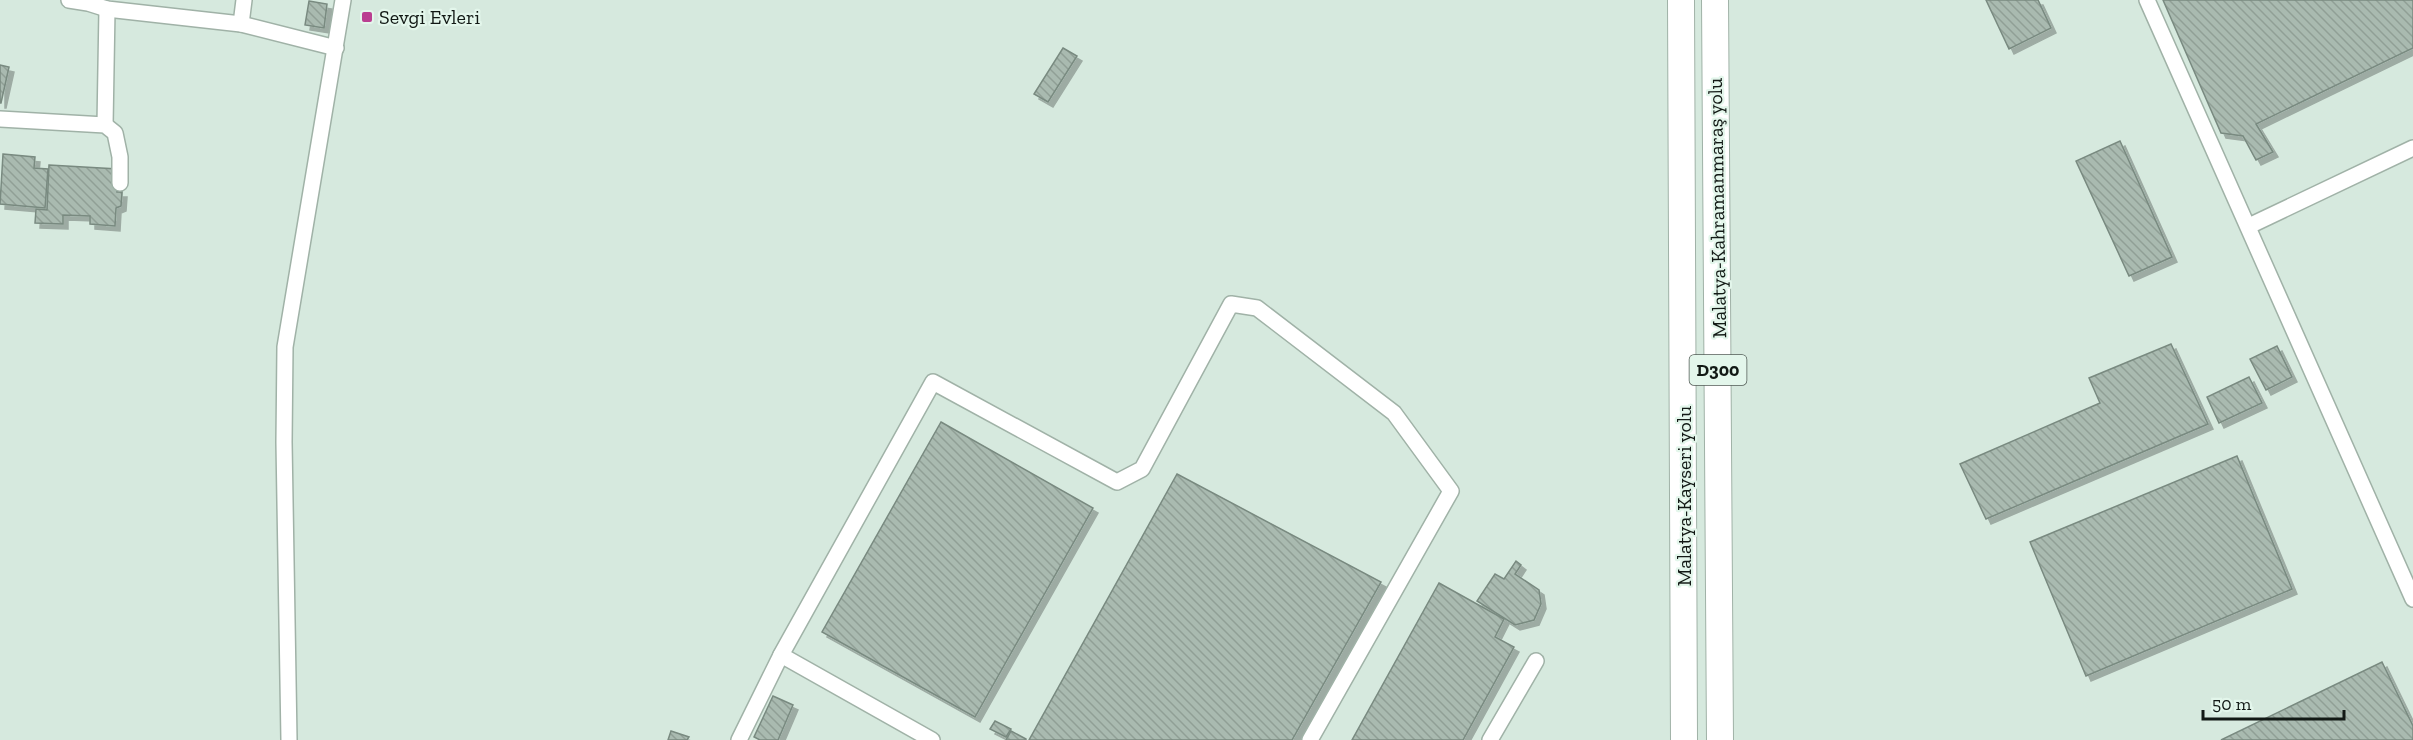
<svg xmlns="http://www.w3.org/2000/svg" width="2413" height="740" font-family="'Zilla Slab',serif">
<defs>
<pattern id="building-back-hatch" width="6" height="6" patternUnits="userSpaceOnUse" patternTransform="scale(1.5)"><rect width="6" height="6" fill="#a9bab0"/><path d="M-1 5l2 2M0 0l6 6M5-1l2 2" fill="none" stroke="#909f96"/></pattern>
<filter id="shadow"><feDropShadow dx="5" dy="5" stdDeviation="0" flood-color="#0004"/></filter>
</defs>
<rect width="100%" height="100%" fill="#d6e9de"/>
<!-- building -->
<g fill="url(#building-back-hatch)" stroke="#798a80" stroke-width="1.5" filter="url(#shadow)">
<path d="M1986 0H2038L2051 28 2009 49Z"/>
<path d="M2163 0H2413V48L2256 124 2273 152 2256 160 2243 136 2221 133Z"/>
<path d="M309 1 327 4 324 28 305 25Z"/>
<path d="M1063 48 1077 56 1048 102 1034 94Z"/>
<path d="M0 65 9 67 1 103H0Z"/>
<path d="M2120 141 2172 257 2129 276 2076 161Z"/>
<path d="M3 154 35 157 34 168 48 169 45 208 0 204Z"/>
<path d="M49 165 118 169 117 192H122L121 206 116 208 115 226 90 224V216L63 215V224L35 223 36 209 47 210Z"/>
<path d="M2171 344 2208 424 1986 519 1960 464 2100 403 2089 378Z"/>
<path d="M2277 346 2292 377 2266 390 2250 359Z"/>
<path d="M2249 377 2262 403 2219 423 2207 397Z"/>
<path d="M941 422 1093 508 975 717 822 632Z"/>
<path d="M2237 456 2292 589 2086 676 2030 542Z"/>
<path d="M1177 474 1381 582 1292 740H1029Z"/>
<path d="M1516 561 1521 565 1515 574 1539 590 1541 604 1534 620 1515 625 1477 601 1495 574 1504 579Z"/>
<path d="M1439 583 1504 619 1495 637 1514 647 1463 740H1352Z"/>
<path d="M2382 662 2413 726V740H2221Z"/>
<path d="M773 696 793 705 778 740H760L754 737Z"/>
<path d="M995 721 1011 729 1006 737 990 729Z"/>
<path d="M671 731 689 737 687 740H668Z"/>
<path d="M1011 731 1026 739V740H1006Z"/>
</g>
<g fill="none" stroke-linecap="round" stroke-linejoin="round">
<!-- minor casing -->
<g stroke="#a0b2a7" stroke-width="18">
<g id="minor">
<path d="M69 0 88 3 107 9 241 24 336 48"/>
<path d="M2147 0 2413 599"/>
<path d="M241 24 244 0"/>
<path d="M0 119 105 125 115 133 120 157V183"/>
<path d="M105 125 107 9"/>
<path d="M2249 226 2413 148"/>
<path d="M781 655 933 382 1117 482 1142 469 1231 304 1257 308 1394 413 1451 491 1310 740"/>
<path d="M289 740 284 442 285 347 343 0"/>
<path d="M739 740 781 655 932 740"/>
<path d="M1490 740 1536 661"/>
</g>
</g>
<!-- trunk casing -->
<g stroke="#a0b2a7" stroke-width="28">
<g id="trunk">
<path d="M1681 0 1684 740"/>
<path d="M1715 0 1720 740"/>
</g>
</g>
<!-- minor -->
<use href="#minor" stroke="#fff" stroke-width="15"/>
<!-- trunk -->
<use href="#trunk" stroke="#fff" stroke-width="26"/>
</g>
<!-- markers -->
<rect fill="#ba3f91" stroke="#e3f6eb" stroke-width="2" x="361" y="11" width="12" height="12" rx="3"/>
<g text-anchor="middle" stroke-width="4.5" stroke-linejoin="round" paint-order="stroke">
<!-- shield labels -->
<rect fill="#e3f6eb" stroke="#515b55" stroke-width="1.5" x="1689.5" y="355" width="57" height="30" rx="4.5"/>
<g font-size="18" font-weight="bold" fill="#121915">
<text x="1718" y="376">D300</text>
</g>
<!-- poi labels -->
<g font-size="20" fill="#121915" stroke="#e3f6eb" text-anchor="start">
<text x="379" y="24">Sevgi Evleri</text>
</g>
<!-- street labels -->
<g font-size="20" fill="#121915" stroke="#e3f6eb">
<text transform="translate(1717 208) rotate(-91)" y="7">Malatya-Kahramanmaraş yolu</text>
<text transform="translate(1684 496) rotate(-90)" y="7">Malatya-Kayseri yolu</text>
</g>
</g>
<!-- scale -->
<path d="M2203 710v9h141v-9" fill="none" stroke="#121915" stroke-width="3"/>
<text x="2212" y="710" font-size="18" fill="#121915" stroke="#e3f6eb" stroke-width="4.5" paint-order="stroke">50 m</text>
</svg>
